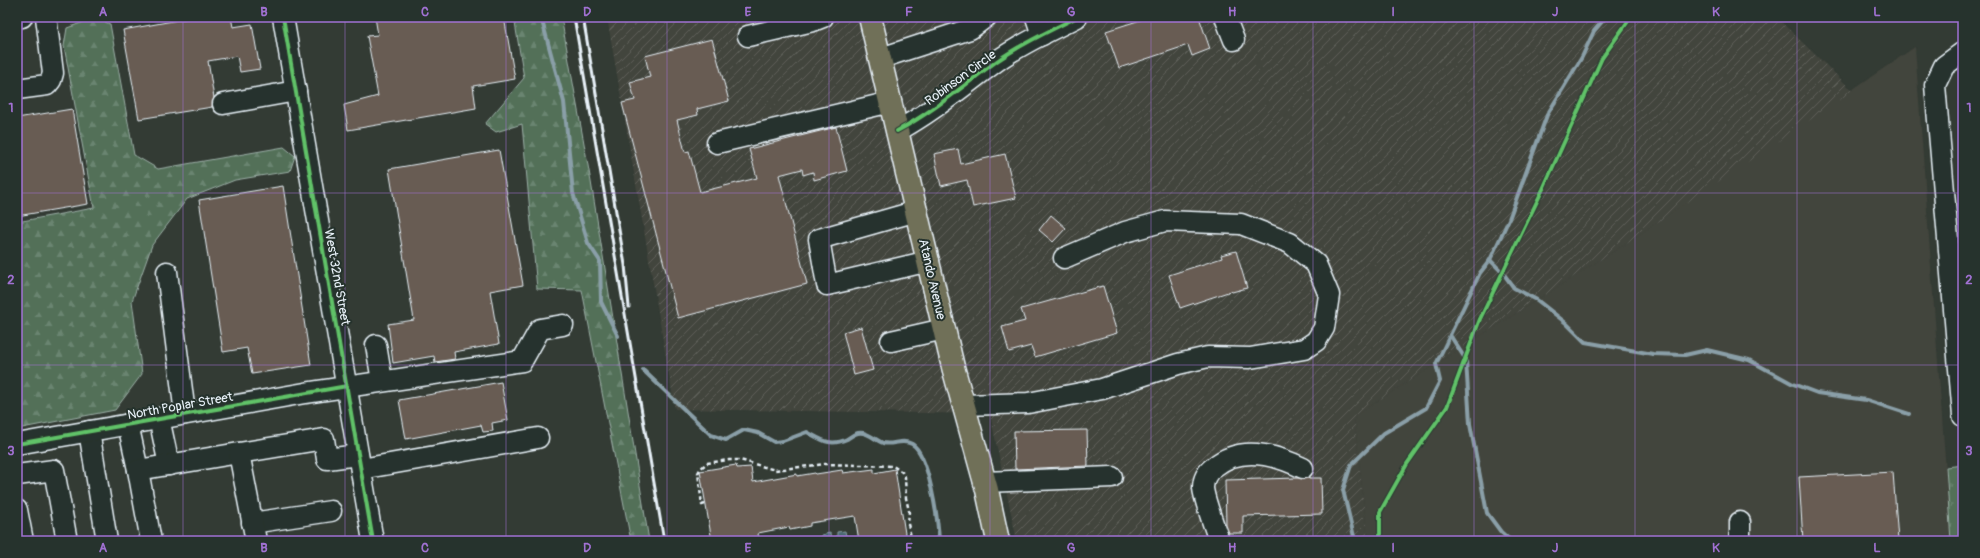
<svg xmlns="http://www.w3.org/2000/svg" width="1980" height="558" font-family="Pangolin,sans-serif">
<defs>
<pattern id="industrial-furrows" width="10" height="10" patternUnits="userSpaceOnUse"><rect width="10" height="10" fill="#43453d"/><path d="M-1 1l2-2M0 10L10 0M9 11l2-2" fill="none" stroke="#5e605a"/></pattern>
<pattern id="grass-tufts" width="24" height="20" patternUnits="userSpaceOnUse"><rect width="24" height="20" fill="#527058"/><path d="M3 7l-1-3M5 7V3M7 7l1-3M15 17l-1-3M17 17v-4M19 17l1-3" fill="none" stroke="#6b8571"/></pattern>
<pattern id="forest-firs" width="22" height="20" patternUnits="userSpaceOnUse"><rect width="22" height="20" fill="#527058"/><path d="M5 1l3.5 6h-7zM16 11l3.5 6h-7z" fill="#6b8571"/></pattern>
</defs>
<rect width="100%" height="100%" fill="#333b34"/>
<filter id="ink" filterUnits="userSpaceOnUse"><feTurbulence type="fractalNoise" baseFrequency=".025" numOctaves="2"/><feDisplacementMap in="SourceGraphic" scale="8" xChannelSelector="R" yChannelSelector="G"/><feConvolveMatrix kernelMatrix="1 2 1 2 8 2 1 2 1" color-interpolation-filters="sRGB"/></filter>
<g filter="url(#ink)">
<!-- built -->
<path fill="#43453d" d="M1915 47 1951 541H1368L1354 416 1622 246Z"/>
<!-- industrial -->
<path fill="url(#industrial-furrows)" d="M607 17H1776L1853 91 1622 246 1354 416 1368 541H1017L990 414 675 409Z"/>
<!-- grass -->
<path fill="url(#grass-tufts)" stroke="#9db0a8" d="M1963 465V541H1951L1946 467Z"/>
<!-- forest -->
<g fill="url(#forest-firs)" stroke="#9db0a8">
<path d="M514 17H561L591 182 649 541H631L582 290 537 289 522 124 496 132 485 124 524 78Z"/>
<path d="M95 18 110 24 134 155 158 169 284 147 295 156 290 171 235 180 187 199 152 245 132 301 142 374 115 410 17 429V222L94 208 64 46 67 28Z"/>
</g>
<!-- water -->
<path fill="#4b6972" stroke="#8a9fa8" d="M845 531 847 541H819L822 540 821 535 830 533 831 539 837 538V532Z"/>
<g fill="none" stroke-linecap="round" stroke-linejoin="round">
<!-- stream -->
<g stroke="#8a9fa8" stroke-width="4">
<path d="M541 17 564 102 573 193 588 243 600 261 601 302 618 336"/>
<path d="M1490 260 1503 273 1514 288 1537 300 1566 323 1585 342 1653 354 1685 355 1707 350 1749 360 1793 384 1817 393 1866 400 1909 414"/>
<path d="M1450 335 1466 360 1470 424 1487 513 1501 532 1511 541"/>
<path d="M643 370 711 435 726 440 744 430 758 433 774 442 783 441 807 432C822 440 830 447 847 439 850 437 854 434 858 433 867 431 875 440 883 443 892 446 902 438 912 444 929 454 938 521 939 541"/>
<path d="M1355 541 1343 490 1351 465 1384 433 1426 408 1440 381 1436 364 1480 273 1490 260 1509 219 1547 115 1582 57 1594 31 1606 17"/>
</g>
</g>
<!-- building -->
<g fill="#675c52" stroke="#e8f1f8">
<path d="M195 17H231L233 27 252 24 260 69 240 72 237 56 208 61 214 98 212 107 139 119 123 30Z"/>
<path d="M375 17H504L515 79 473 86 476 108 348 130 344 105 378 96 367 36 378 35Z"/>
<path d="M1150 17H1199L1210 49 1192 56 1188 45 1119 68 1106 31Z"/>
<path d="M712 39 729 101 697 109 698 115 677 120 685 152 689 151 700 192 757 178 749 149 836 127 847 171 814 180 813 172 803 175 802 169 779 175 807 284 678 318 622 103 635 100 630 82 650 77 645 56Z"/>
<path d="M72 109 88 204 17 216V118Z"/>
<path d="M958 149 961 164 1005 154 1016 198 973 207 967 180 941 186 934 154Z"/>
<path d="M499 150 523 285 490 291 499 344 454 352 455 359 435 362 434 356 393 363 388 324 414 320 389 169Z"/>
<path d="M283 186 311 365 252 374 247 348 223 352 199 200Z"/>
<path d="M1051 215 1066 228 1053 242 1039 230Z"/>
<path d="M1236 251 1247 288 1232 292 1231 291 1180 308 1169 275 1222 258 1221 255Z"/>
<path d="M1103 286 1117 333 1035 357 1031 346 1009 352 1002 327 1025 321 1021 309Z"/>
<path d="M861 327 873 370 854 375 843 332Z"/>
<path d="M501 382 508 420 492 423 493 431 483 432 481 425 406 439 399 400Z"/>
<path d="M1087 430 1088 466 1015 469 1014 431Z"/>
<path d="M736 465 737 468 751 467 753 482 797 474V476L815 473 816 474 842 470 843 473 874 469V473L895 469 906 540 859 541 855 516 810 523V526L790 530 789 527 758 533 759 541H712L700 471Z"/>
<path d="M1893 472 1898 541H1803L1799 477Z"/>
<path d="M1298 478H1321L1322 514 1243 516V533H1229L1226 525 1225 480Z"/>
</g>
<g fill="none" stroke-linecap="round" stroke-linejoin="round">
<!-- minor casing -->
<g stroke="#e8f1f8" stroke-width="23">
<g id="minor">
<path d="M283 17 373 541"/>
<path d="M1036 17 1042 35"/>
<path d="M1225 17 1234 40"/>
<path d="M17 18 22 17"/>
<path d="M748 36 813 21 823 17"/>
<path d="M1963 52 1944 66 1935 85 1963 416"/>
<path d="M881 58 970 29 986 17"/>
<path d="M17 89 47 85 51 80 53 73 46 17"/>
<path d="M223 104 296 91"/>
<path d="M897 131C934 111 964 85 997 61 1022 43 1050 31 1077 17"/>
<path d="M717 143 891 102"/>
<path d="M917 211 819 239 827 285 929 261"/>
<path d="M167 272 185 414"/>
<path d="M891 341 944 329"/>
<path d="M376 345 382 381"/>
<path d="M963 405 1028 403 1102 389 1178 364 1208 357 1250 358 1304 349 1316 341 1324 328 1329 295 1316 264 1290 243 1241 224 1165 221 1125 232 1064 258"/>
<path d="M159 418 169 465"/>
<path d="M128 424 138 470"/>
<path d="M89 431 107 541"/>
<path d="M17 444 305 393 522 361 540 329 563 325"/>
<path d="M361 469 538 438"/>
<path d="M17 475 54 470 67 541"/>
<path d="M984 482 1112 477"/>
<path d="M17 510 23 541"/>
<path d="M1740 522V541"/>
<path d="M252 523 331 511"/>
<path d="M151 541 138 470 239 453"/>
<path d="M256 541 239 453 324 439 327 459 358 455"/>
<path d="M1219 541C1215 528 1204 500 1203 488 1203 479 1207 472 1214 467 1240 445 1274 454 1303 468"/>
</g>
</g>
<!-- major casing -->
<g stroke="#e8f1f8" stroke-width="25">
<path id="major" d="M870 17 953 367 987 490 998 541"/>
</g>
<!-- path -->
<path stroke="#e8f1f8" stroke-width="2.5" stroke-dasharray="4 3" stroke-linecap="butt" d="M705 504 702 505 698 473 700 469 707 463 729 460H740L775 470 825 464 893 466 902 472 905 477 906 498 909 511 908 524 912 541"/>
<!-- minor -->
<use href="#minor" stroke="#26332d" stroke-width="20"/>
<!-- major -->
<use href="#major" stroke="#706f59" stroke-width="22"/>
<!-- rail -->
<g stroke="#e8f1f8" stroke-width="3">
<path d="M574 17 664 541"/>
<path d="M583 17 625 265 629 307"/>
</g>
<!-- cycleway casing -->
<g stroke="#26332d" stroke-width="6">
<g id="cycleway">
<path d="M283 17 373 541"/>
<path d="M897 131C934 111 964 85 997 61 1022 43 1050 31 1077 17"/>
<path d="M17 444 347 386"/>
<path d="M1380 541V512L1407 464 1447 407 1480 319 1543 189 1602 58 1631 17"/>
</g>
</g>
<!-- cycleway -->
<use href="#cycleway" stroke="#61c268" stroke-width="4"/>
</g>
</g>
<!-- grid -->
<path fill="none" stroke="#a171d3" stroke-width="1" stroke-opacity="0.55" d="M183 17V541M345 17V541M506 17V541M667 17V541M829 17V541M990 17V541M1151 17V541M1313 17V541M1474 17V541M1635 17V541M1797 17V541M17 193H1963M17 365H1963"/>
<g text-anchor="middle" stroke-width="4" stroke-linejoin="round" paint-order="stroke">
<!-- street labels -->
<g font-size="13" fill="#e8f1f8" stroke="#26332d">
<text transform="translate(960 77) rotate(-36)" y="5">Robinson Circle</text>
<text transform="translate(338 277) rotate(80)" y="5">West 32nd Street</text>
<text transform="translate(933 279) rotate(77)" y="5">Atando Avenue</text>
<text transform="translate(180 405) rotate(-10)" y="5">North Poplar Street</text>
</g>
</g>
<!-- margin -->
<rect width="1980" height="558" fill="none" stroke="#26332d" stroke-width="44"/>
<rect x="22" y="22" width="1936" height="514" fill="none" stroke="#a171d3" stroke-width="1.5"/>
<g font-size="13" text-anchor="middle" font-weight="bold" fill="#a171d3">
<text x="103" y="16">A</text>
<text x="264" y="16">B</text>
<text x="425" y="16">C</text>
<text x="587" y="16">D</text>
<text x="748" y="16">E</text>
<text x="909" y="16">F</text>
<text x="1071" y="16">G</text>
<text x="1232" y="16">H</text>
<text x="1393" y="16">I</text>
<text x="1555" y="16">J</text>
<text x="1716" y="16">K</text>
<text x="1877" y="16">L</text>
<text x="11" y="112">1</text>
<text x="1969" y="112">1</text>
<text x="11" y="284">2</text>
<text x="1969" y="284">2</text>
<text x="11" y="455">3</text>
<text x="1969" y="455">3</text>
<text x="103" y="552">A</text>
<text x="264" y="552">B</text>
<text x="425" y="552">C</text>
<text x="587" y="552">D</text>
<text x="748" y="552">E</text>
<text x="909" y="552">F</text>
<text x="1071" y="552">G</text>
<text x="1232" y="552">H</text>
<text x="1393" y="552">I</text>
<text x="1555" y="552">J</text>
<text x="1716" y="552">K</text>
<text x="1877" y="552">L</text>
</g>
</svg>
